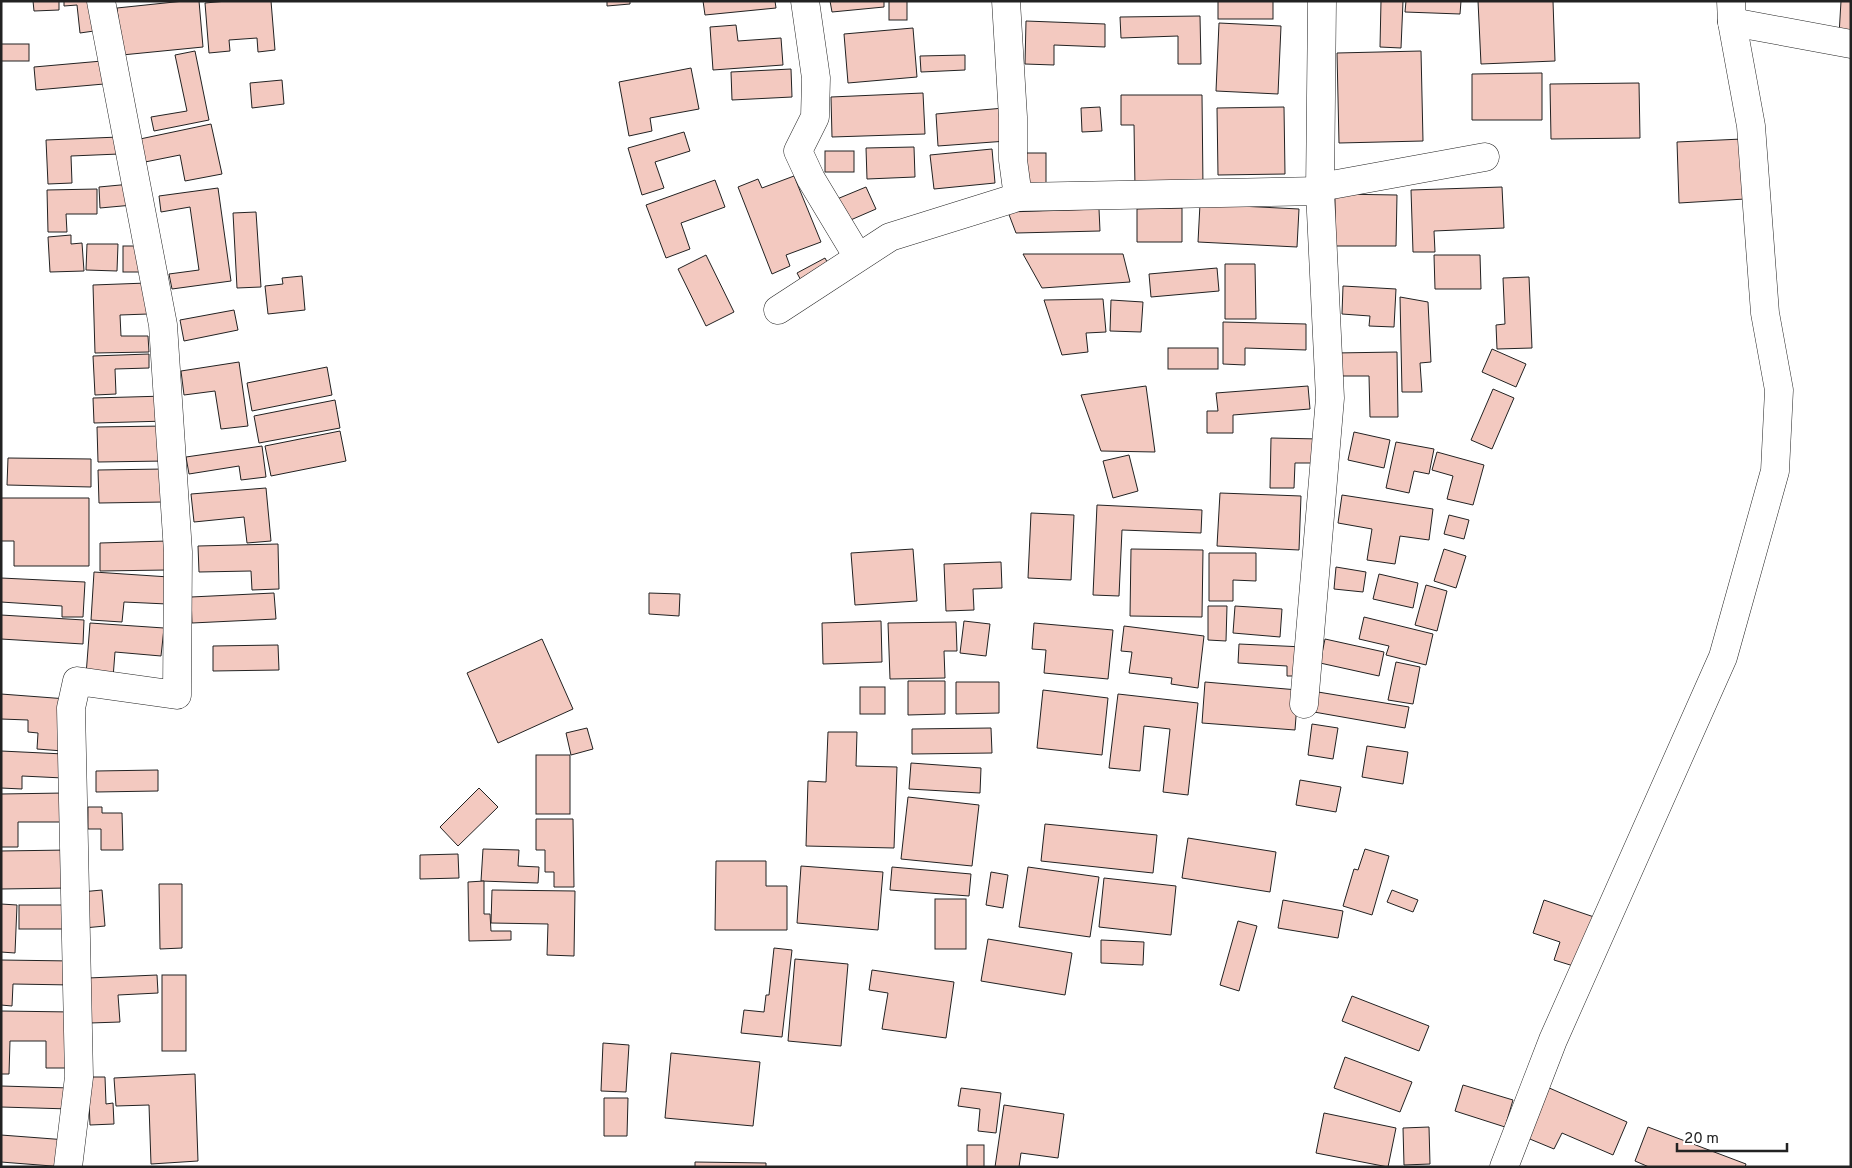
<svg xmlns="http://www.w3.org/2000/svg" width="1852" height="1168" font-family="Overpass,sans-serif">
<rect width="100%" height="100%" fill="#fff"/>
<!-- building -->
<g fill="#f3c9c0" stroke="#222">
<path d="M33 1H59V10L34 11Z"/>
<path d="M64 1H97L101 30 80 33 77 5 64 6Z"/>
<path d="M184 1H199L203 47 122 55 117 8Z"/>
<path d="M227 1H271L275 50 258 52 257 38 229 40 230 51 209 53 205 3Z"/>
<path d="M607 1H630V4L607 6Z"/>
<path d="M703 1H775L776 8 705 15Z"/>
<path d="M830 1H884V7L832 12Z"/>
<rect x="889" y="1" width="18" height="19"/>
<rect x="1218" y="1" width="55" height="18"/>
<path d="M1381 1H1403L1401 48 1380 47Z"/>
<path d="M1406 1H1461L1460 14 1405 12Z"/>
<path d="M1478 1H1553L1555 61 1481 64Z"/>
<path d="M1841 1H1851V36L1839 35Z"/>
<path d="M1200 16 1201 64H1178V36L1121 38 1120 17Z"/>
<path d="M1026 21 1105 24V47L1054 45V65L1025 64Z"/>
<path d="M1219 23 1281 26 1278 94 1216 91Z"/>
<path d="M736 25 738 41 781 38 783 65 713 70 710 27Z"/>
<path d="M913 28 917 77 848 83 844 34Z"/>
<rect x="1" y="44" width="28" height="17"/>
<path d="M195 51 209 120 154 131 151 117 187 111 175 55Z"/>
<path d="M1421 51 1423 141 1339 143 1337 53Z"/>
<path d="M965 55V70L921 72 920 56Z"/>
<path d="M102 61 104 84 36 90 34 67Z"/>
<path d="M691 68 699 109 650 118 652 131 629 136 619 82Z"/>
<path d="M791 69 792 97 732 100 731 72Z"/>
<path d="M1542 73V120H1472V74Z"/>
<path d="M282 80 284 104 252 108 250 83Z"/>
<path d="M1639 83 1640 138 1551 139 1550 84Z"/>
<path d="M923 93 925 134 832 137 831 97Z"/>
<path d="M1121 95H1202L1203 188 1135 189 1134 125H1121Z"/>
<path d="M1100 107 1102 131 1082 132 1081 108Z"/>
<path d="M1284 107 1285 174 1218 175 1217 108Z"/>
<path d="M1004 108 1007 141 938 146 936 114Z"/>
<path d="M211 124 222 174 185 181 180 155 145 162 140 139Z"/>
<path d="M684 132 690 151 655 162 664 188 642 195 628 148Z"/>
<path d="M119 137V154L71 156 72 183 48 184 46 140Z"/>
<path d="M1742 139 1745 199 1679 203 1677 142Z"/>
<path d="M914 147 915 177 867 179 866 148Z"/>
<path d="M992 149 995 183 934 189 930 155Z"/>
<rect x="825" y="151" width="29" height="21"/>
<rect x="1025" y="153" width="21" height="39"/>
<path d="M794 176 821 242 786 255 790 266 772 274 738 187 758 179 762 188Z"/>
<path d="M715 180 725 207 681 223 690 249 666 258 646 205Z"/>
<path d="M131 184 133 205 100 208 99 187Z"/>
<path d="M866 187 876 209 846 222 837 199Z"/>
<path d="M1502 187 1504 228 1434 231 1435 252H1413L1411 190Z"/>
<path d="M218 188 231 281 172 289 169 274 199 270 190 207 161 212 159 196Z"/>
<path d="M97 189V214H66L67 232H48L47 190Z"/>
<path d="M1335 194 1397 195 1396 246H1335Z"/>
<path d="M1200 204 1299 209 1297 247 1198 242Z"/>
<path d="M1182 208V242H1137V209Z"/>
<path d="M1099 209 1100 231 1016 233 1008 212Z"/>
<path d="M256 212 261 287 237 288 233 213Z"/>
<path d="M71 235V244L82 243 84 271 50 272 48 237Z"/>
<path d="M87 244H118L117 271 86 270Z"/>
<rect x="123" y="246" width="23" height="26"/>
<path d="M1023 254H1123L1130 282 1042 288Z"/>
<path d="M706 255 734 312 706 326 678 269Z"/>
<path d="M1434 255H1480L1481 289H1435Z"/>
<path d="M825 258 832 271 804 286 797 273Z"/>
<path d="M1225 264H1255L1256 319H1225Z"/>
<path d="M1217 268 1219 291 1151 297 1149 274Z"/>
<path d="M302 276 305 310 268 314 265 286 283 284 282 278Z"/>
<path d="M1529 277 1532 348 1497 349 1496 325 1505 324 1503 278Z"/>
<path d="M147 283 148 314 120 315 121 336H148L149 352 95 353 93 285Z"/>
<path d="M1343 286 1396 289 1394 327 1369 326 1370 316 1342 314Z"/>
<path d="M1400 297 1428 302 1431 362 1420 363 1422 392H1402Z"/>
<path d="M1103 299 1106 332 1086 333 1088 352 1062 355 1044 300Z"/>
<path d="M1111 300 1143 302 1141 332 1110 331Z"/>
<path d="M234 310 238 330 184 341 180 320Z"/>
<path d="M1223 322 1306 324V350L1245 348V365L1223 364Z"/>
<rect x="1168" y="348" width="50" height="21"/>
<path d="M1492 349 1526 364 1516 387 1482 372Z"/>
<path d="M1397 352 1398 417H1370L1369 376H1336L1335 353Z"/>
<path d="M149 354V368L115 369 116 394 95 395 93 356Z"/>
<path d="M239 362 248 426 221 429 215 391 184 395 181 371Z"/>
<path d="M327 367 332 395 252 411 247 383Z"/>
<path d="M1146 386 1155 452 1101 451 1081 395Z"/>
<path d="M1308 386 1310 409 1233 415V433H1207V411H1218L1216 393Z"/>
<path d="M1493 389 1514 398 1492 449 1471 440Z"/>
<path d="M166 396 167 421 94 423 93 398Z"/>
<path d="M335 400 340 428 259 443 254 416Z"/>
<path d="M164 426 165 461 98 462 97 427Z"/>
<path d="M340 431 346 461 271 476 265 446Z"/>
<path d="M1354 432 1390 440 1384 468 1348 460Z"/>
<path d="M1271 438 1320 439 1319 463H1295L1294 488H1270Z"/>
<path d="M1396 442 1434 449 1429 474 1414 471 1409 493 1386 488Z"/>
<path d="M262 446 266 477 241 480 239 466 189 474 186 457Z"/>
<path d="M1437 452 1484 465 1473 505 1447 499 1453 476 1432 470Z"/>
<path d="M1129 455 1138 491 1113 498 1103 461Z"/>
<path d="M8 458 91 459V487L7 485Z"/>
<path d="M164 469V502L99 503 98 470Z"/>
<path d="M266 488 271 541 247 543 244 517 194 522 191 494Z"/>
<path d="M1220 493 1301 496 1299 550 1217 546Z"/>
<path d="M1342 495 1433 509 1429 540 1400 536 1395 564 1367 560 1372 529 1338 523Z"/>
<path d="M1 498H89V566H14V541H1Z"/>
<path d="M1097 505 1202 510 1201 533 1122 530 1119 596 1093 595Z"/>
<path d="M1031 513 1074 515 1071 580 1028 578Z"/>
<path d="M1449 515 1469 520 1464 539 1444 534Z"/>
<path d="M167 541V570L100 571V543Z"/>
<path d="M278 544 279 589 252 590 251 571 199 572 198 546Z"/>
<path d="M913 549 917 601 855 605 851 553Z"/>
<path d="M1131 549 1203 550 1202 617 1130 616Z"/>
<path d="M1444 549 1466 556 1456 588 1434 581Z"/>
<path d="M1209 553H1256V581L1233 580V601H1209Z"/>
<path d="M1001 562 1002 588 973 589 974 610 946 611 944 564Z"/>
<path d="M1336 567 1366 572 1363 592 1334 589Z"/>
<path d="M94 572 169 577 167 604 124 602 122 622 91 620Z"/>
<path d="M1379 574 1418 583 1413 608 1373 599Z"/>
<path d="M1 578 85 582 83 617H62V606L1 602Z"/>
<path d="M1426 585 1447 591 1437 631 1415 625Z"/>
<path d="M274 593 276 619 192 623 191 597Z"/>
<path d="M649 593 680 594 679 616 649 614Z"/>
<path d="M1208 606H1227L1226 641 1208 640Z"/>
<path d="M1235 606 1282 609 1280 637 1233 633Z"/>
<path d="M1 615 84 620 83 644 1 639Z"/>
<path d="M1364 617 1433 634 1426 665 1386 655 1389 646 1359 639Z"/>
<path d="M881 621 882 662 823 664 822 623Z"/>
<path d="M964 621 990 624 986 656 960 653Z"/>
<path d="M956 622 957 651H944L945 678 890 679 888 623Z"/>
<path d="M90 623 164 628 161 656 115 652 113 678 86 675Z"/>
<path d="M1034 623 1113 630 1108 679 1044 673 1046 650 1032 649Z"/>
<path d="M1124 626 1204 636 1198 688 1171 684 1172 678 1129 673 1132 652 1121 651Z"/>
<path d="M542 639 573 709 498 743 467 673Z"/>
<path d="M1325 639 1384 652 1379 676 1320 663Z"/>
<path d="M1239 644 1304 647 1302 676H1287V666L1238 663Z"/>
<path d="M278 645 279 670 213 671V646Z"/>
<path d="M1396 662 1420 667 1413 704 1388 700Z"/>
<path d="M908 681H945V714L908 715Z"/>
<path d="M956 682H999V713L956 714Z"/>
<path d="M1205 682 1298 690 1295 730 1202 723Z"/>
<rect x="860" y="687" width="25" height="27"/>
<path d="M1043 690 1108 698 1102 755 1037 748Z"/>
<path d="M1318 692 1409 707 1405 728 1314 712Z"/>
<path d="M1 694 67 699 63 751 37 749 38 733 28 732V720L1 719Z"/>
<path d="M1118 694 1198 703 1188 795 1163 792 1170 729 1144 726 1140 771 1109 768Z"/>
<path d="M1312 724 1338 728 1333 759 1308 755Z"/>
<path d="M587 728 593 749 571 755 566 733Z"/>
<path d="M991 728 992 753 912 754V729Z"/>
<path d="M828 732H857L856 766 897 767 894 848 806 846 808 781 826 782Z"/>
<path d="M1367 746 1408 752 1403 784 1362 777Z"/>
<path d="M1 751 64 754 63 778 22 776V789L1 788Z"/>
<rect x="536" y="755" width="34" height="59"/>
<path d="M911 763 981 768 980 793 909 789Z"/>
<path d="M158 770V791L96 792V771Z"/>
<path d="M1300 780 1341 787 1336 812 1296 805Z"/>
<path d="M479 788 498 807 458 846 440 827Z"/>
<path d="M64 793 65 822H18V847H1V794Z"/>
<path d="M908 797 979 805 972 866 901 859Z"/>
<path d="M88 807H102V813H122L123 850H101V829H88Z"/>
<path d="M536 819H573L574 887H554V872H545V850H536Z"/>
<path d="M1045 824 1157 835 1153 873 1041 861Z"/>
<path d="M1188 838 1276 852 1270 892 1182 878Z"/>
<path d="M483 849 519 850 518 866 539 867 538 883 481 881Z"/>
<path d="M1365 849 1389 856 1372 915 1343 906 1354 869 1358 870Z"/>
<path d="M68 850 69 888 1 889V851Z"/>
<path d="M458 854 459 878 420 879V855Z"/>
<path d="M716 861H766V886H787V930H715Z"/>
<path d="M801 866 883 872 878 930 797 923Z"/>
<path d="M892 867 971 874 969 896 890 890Z"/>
<path d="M1028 867 1099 877 1090 937 1019 927Z"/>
<path d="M991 872 1008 875 1003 908 986 905Z"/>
<path d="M1104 878 1176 886 1171 935 1099 927Z"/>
<path d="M484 881V914H490L491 931H511V940L469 941 468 882Z"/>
<path d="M159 884H182V948L160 949Z"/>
<path d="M102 890 105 926 84 928 81 892Z"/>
<path d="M492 890 575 891 574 956 547 955 548 924 491 923Z"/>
<path d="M1392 890 1418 900 1413 912 1387 902Z"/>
<rect x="935" y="899" width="31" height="50"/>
<path d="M1283 900 1343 911 1338 938 1278 928Z"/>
<path d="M1544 900 1597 918 1580 968 1554 960 1560 942 1533 933Z"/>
<path d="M1 904 17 905 15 953 1 952Z"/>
<rect x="19" y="905" width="49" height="24"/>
<path d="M1238 921 1257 926 1239 991 1220 985Z"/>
<path d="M988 939 1072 953 1065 995 981 981Z"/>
<path d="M1101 940 1144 942 1143 965 1101 963Z"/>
<path d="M774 948 792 950 782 1037 741 1033 744 1010 764 1012 766 995H769Z"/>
<path d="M795 959 848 964 841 1046 788 1041Z"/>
<path d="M1 960 72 961V985L13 984 12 1006 1 1005Z"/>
<path d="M872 970 954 982 946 1038 882 1029 888 993 869 990Z"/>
<path d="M157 975 158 993 118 995 120 1022 90 1023 88 978Z"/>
<rect x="162" y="975" width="24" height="76"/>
<path d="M1352 996 1429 1026 1419 1051 1342 1021Z"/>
<path d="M1 1011 72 1012 71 1068H46V1041H10L9 1074H1Z"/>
<path d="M603 1043 629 1045 626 1092 601 1091Z"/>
<path d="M671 1053 760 1062 753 1126 665 1118Z"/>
<path d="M1345 1057 1412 1082 1400 1112 1334 1088Z"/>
<path d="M195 1074 198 1161 151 1164 149 1105 116 1106 114 1078Z"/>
<path d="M88 1077H105L106 1104 113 1103 114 1124 90 1125Z"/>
<path d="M1463 1085 1513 1100 1505 1127 1455 1111Z"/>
<path d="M1 1086 70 1088V1109L1 1107Z"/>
<path d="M1547 1087 1627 1122 1613 1155 1562 1133 1554 1149 1525 1137Z"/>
<path d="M961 1088 1001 1093 996 1133 978 1131 980 1109 958 1106Z"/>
<path d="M604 1098H628L627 1136H604Z"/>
<path d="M1004 1105 1064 1114 1058 1158 1021 1153 1019 1167H995Z"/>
<path d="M1324 1113 1396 1128 1388 1167 1316 1153Z"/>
<path d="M1429 1127 1430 1164 1404 1165 1403 1128Z"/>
<path d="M1648 1127 1746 1164 1745 1167H1649L1635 1161Z"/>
<path d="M1 1135 67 1140 65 1167 1 1162Z"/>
<rect x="967" y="1145" width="17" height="22"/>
<path d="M695 1162 766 1163V1167H695Z"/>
</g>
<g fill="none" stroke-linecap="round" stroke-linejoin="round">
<!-- minor casing -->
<g stroke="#222" stroke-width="29">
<g id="minor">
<path d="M805 1 816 78 815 117 798 151 811 179 858 257"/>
<path d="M1006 1 1013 117V160L1018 197 1320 191 1326 186 1485 157"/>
<path d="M1732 22 1851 44"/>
<path d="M778 310 890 237 1018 197"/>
<path d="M1304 704 1330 398 1320 191 1322 1"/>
<path d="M68 1167 79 1077 71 708 77 681 177 695 178 552 163 325 101 1"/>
<path d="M1504 1167 1553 1040 1723 657 1775 471 1779 390 1765 313 1751 126 1732 22 1731 1"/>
</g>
</g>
<!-- minor -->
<use href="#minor" stroke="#fff" stroke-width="28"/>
</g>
<!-- border -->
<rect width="1852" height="1168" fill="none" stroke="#222222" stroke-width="5"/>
<!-- scale -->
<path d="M1677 1143v8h110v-8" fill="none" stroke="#222222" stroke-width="2.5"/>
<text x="1684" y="1143" font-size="15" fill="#222222" stroke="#ffffff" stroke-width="4" paint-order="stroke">20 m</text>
</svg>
